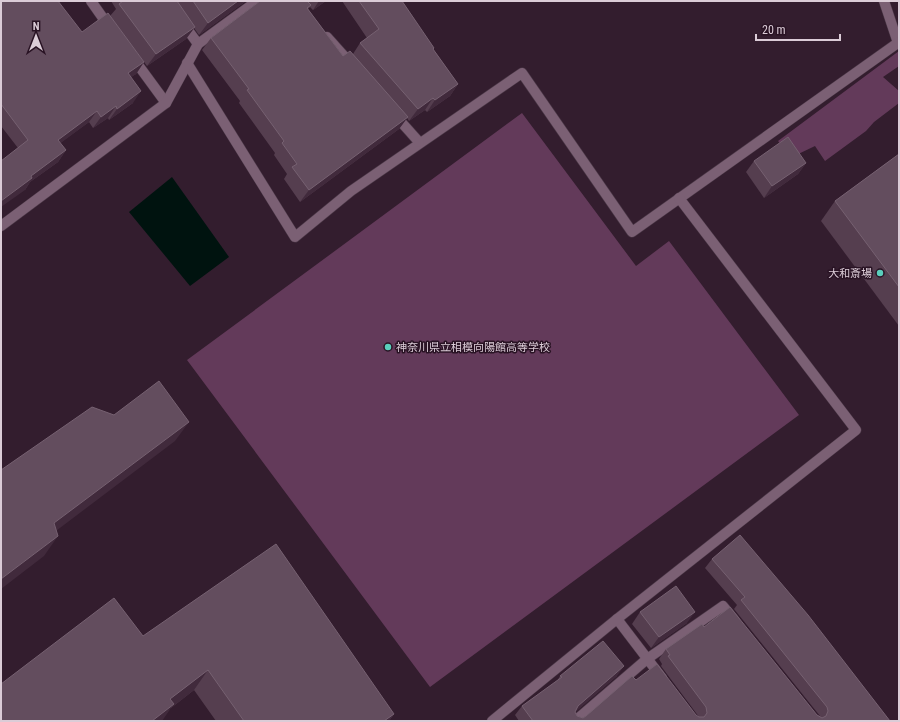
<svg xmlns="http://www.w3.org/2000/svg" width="900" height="722" font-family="'Roboto Condensed','Noto Sans JP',sans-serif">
<rect width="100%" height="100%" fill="#331d2e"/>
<!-- green -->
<g fill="#633a5a">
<path d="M899 51V66L883 77 899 91V103L874 122 866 131 825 161 815 146 792 157 778 141Z"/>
<path d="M522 113 636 266 669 241 799 415 430 687 187 360Z"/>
</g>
<!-- water -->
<path fill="#00130f" d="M172 177 229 257 190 286 129 212Z"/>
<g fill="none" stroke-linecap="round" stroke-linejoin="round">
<!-- lane casing -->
<g stroke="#4c3948" stroke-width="11">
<path id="lane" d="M167 1 198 44"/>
</g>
<!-- street casing -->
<g stroke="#4c3948" stroke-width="11">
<g id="street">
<path d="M91 1 110 28"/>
<path d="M884 1 898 43"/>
<path d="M327 37 352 65"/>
<path d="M133 58 166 103"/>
<path d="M187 63 295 237 351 191 522 73 632 232 899 42"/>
<path d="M394 114 419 142"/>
<path d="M1 226 166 103 198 44 257 1"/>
<path d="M617 619 662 678"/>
<path d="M492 721 617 619 856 430 679 198"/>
<path d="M575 721 647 659 723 606 735 621"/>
</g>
</g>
<!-- lane -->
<use href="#lane" stroke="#7b6074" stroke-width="10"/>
<!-- street -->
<use href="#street" stroke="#7b6074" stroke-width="10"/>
</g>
<!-- wall -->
<g fill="#553e4f">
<path d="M1 1 82 32 144 62 136 74 131 77 133 103 109 120 108 118 93 128 89 122 60 143 66 150 58 162 30 182 25 190 18 148 1 126Z"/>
<path d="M111 1H246L199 35 194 28 186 39 147 66 110 16 116 9Z"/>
<path d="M260 1H326L313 10 310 7 308 9 343 56 353 54 360 43 367 38 342 1H402L433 49 458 84 450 96 427 112 425 110 409 121 407 118 399 129 300 202 284 179 287 174 274 155 275 153 239 103 240 101 202 50 211 38Z"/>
<path d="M899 154V326L821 221 835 201Z"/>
<path d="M754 161 806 163 798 174 764 198 746 172Z"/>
<path d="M712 559 890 721H519L515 715 522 706 557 681 560 676H617L575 712 577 716 583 718 586 716 636 680 699 717 661 666 662 664 659 659 666 649 704 627 817 715 820 716 734 609 737 605 705 568Z"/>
<path d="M640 612 687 623 651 648 632 624Z"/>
<path d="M143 636 394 714 389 721H216L194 690 171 708Z"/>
</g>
<!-- shaded-wall -->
<g fill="#412a3c">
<path d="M238 1H246L199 35 208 23Z"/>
<path d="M319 1H326L313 10Z"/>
<path d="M195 27 186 39 147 66 156 54Z"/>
<path d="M144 62 136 74 120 85 128 73Z"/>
<path d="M458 84 450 96 427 112 435 100Z"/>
<path d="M141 91 133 103 109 120 117 109Z"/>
<path d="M433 98 425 110 409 121 418 109Z"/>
<path d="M116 106 108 118 93 128 101 117Z"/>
<path d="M97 111 89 122 50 151 58 140Z"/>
<path d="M408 117 399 129 300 202 309 190Z"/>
<path d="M66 150 58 162 30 182 25 190 1 207V201L31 176Z"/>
<path d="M806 163 798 174 764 198 772 186Z"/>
<path d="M189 422 175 441 40 543 54 523Z"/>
<path d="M58 536 44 556 1 589V579Z"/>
<path d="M695 612 687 623 651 648 659 637Z"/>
<path d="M624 666 617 676 571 716 578 706Z"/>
<path d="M208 670 194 690 171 708 162 721H152L170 699Z"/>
<path d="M394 714 389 721H384Z"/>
</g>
<!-- building -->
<g fill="#634d5e" stroke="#766171">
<path d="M1 1H58L82 32 108 13 144 62 128 73 141 91 117 109 116 106 101 117 97 111 58 140 66 150 31 176 32 178 1 201V161L28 140 1 104Z"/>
<path d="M123 1H177L195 27 156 54 119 4Z"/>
<path d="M193 1H238L208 23Z"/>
<path d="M260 1H307L311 5 307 8 343 56 350 51 408 117 309 190 292 167 297 164 282 143 284 141 247 90 249 89 211 38Z"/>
<path d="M359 1H402L434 48 433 49 458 84 435 100 433 98 418 109 360 43 379 29Z"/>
<path d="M788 137 806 163 772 186 754 161Z"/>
<path d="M899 154V287L835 201Z"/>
<path d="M159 381 189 422 54 523 58 536 1 579V470L92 407 114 415Z"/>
<path d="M740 535 808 615 890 721H533L522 706 562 677 560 676 603 641 624 666 578 706 575 712 577 716 583 718 586 716 632 676 636 680 657 664 696 715 699 717H704L707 713 706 707 668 656 670 655 666 649 702 624 704 627 730 607 817 715 822 718 826 716 828 711 827 707 741 600 745 597 712 559Z"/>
<path d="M276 544 394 714 384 721H244L208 670 170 699 174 704 152 721H1V684L114 598 143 636Z"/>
<path d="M676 586 695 612 659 637 640 612Z"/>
</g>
<!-- markers -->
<g fill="#5acebc" stroke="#291324" stroke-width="1.5">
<circle cx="880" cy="273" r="4"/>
<circle cx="388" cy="347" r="4"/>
</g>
<g text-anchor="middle" stroke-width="3" stroke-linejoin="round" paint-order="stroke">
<!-- poi labels -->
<g font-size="11" fill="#dbccd7" stroke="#291324" text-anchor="end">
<text x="872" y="277">大和斎場</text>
<text x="396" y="351" text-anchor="start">神奈川県立相模向陽館高等学校</text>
</g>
</g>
<!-- border -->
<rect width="900" height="722" fill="none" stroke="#dbccd7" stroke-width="4"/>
<!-- north arrow -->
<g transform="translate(36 36)" stroke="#291324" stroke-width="3" paint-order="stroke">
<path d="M0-3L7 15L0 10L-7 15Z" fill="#dbccd7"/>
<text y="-6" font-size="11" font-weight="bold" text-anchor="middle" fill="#dbccd7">N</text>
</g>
<!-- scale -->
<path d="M756 34v6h84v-6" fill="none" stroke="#dbccd7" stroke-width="2"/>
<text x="762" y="34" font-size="12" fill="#dbccd7" stroke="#291324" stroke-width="3" paint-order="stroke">20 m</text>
</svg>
